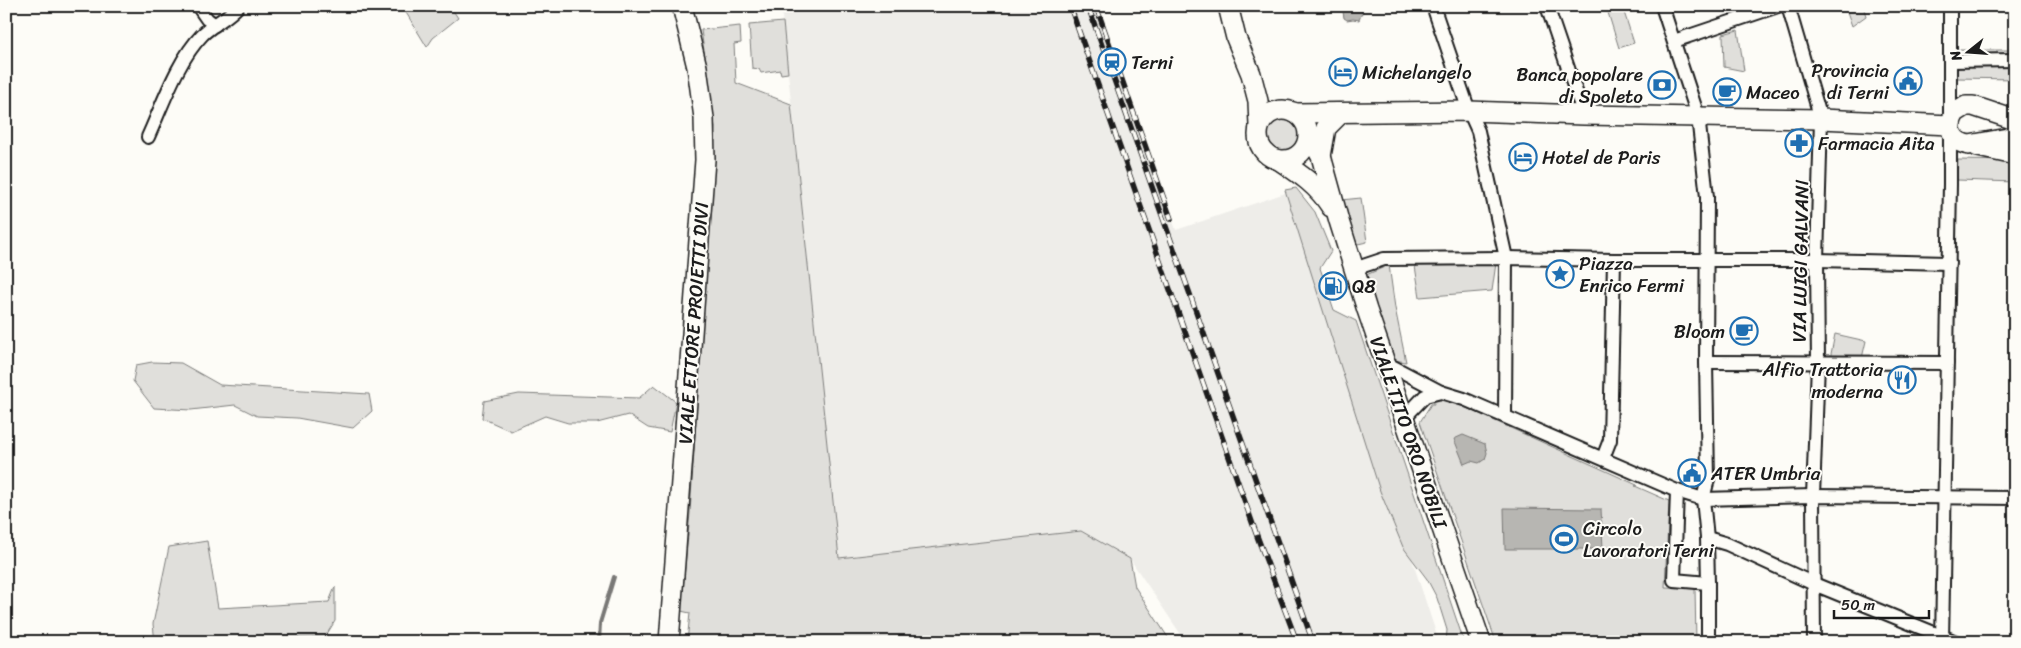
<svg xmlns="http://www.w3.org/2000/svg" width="2021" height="648" font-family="Sriracha,sans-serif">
<rect width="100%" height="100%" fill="#fdfcf7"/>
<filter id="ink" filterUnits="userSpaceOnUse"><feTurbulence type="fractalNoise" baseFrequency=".02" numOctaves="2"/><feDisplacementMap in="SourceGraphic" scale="10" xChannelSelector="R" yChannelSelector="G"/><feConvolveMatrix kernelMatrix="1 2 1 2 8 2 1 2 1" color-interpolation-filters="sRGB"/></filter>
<g filter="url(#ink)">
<!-- built -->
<path fill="#eeede9" d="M781 6H1098L1176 230 1291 191 1439 642H1186L1130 559 1081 531 839 558Z"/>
<!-- green -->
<g fill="#e0dfdb" stroke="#7e7e7c">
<path d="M402 6H450L458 18 433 38 427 47Z"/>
<path d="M1606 6H1622L1634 43 1619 48Z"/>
<path d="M1845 6H1863L1866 16 1852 26Z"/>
<path d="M783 22 788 73 781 74 780 70 761 73 759 69 752 68 749 25Z"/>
<path d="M740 26 741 43 734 44 736 83 791 104 839 558 1081 531 1130 559 1135 587 1171 642H687L690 613 681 611 690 513 715 127 701 30Z"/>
<path d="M1738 30 1744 71 1724 67 1723 34Z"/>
<path d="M1956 50H2015V79L1956 78Z"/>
<circle cx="1283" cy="134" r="17"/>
<path d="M1958 160 2015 161V182L1957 180Z"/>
<path d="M1296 188 1315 212 1331 251 1320 268 1334 310 1356 321 1464 642H1446L1447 630 1437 598 1427 579 1403 547 1380 491 1285 190Z"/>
<path d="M1361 198 1367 242 1353 245 1341 200Z"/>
<path d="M1497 256 1492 291 1420 297 1414 260Z"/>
<path d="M1389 265 1395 308 1406 362 1388 359 1364 276Z"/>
<path d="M1835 334 1866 341 1862 358 1830 359Z"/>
<path d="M152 362 181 363 220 385 369 394 372 411 353 428 297 418 257 416 235 405 191 410 154 408 133 381 136 365Z"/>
<path d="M654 385 676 402 670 432 648 428 628 415 597 423H568L545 416 511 431 482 418 484 401 519 394 639 398Z"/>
<path d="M1433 393 1637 485 1635 486 1669 501 1665 587 1695 588 1696 642H1496L1420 422 1431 404H1434Z"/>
<path d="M207 541 218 608 329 602 335 587V621L325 637 170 640 168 642H155L153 624 169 547Z"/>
</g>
<!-- water -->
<g fill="#b7b6b2" stroke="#797876">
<path d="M1356 7 1360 8 1362 13 1359 20 1353 19 1347 20 1344 18 1343 12Z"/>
<path d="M1463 435 1485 444 1487 453 1485 459 1479 463 1471 461 1464 464 1454 439Z"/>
<path d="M1504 508 1601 509 1603 549H1505Z"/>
</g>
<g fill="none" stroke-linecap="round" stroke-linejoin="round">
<!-- stream -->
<path stroke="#797876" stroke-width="4" d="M599 642 600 623 614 577"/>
<!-- street casing -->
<g stroke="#1c1c1c" stroke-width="16">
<g id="street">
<path d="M198 6 207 19 215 25"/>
<path d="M1433 6 1469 111 1478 131 1506 258 1505 416"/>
<path d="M1547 6 1584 115"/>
<path d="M1662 6 1698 116 1707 197 1706 362 1708 479 1703 499 1707 538 1708 583 1674 580 1677 491"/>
<path d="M1788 6 1821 119 1817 260 1818 363 1813 496 1814 642"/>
<path d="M1674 41 1778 6"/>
<path d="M1950 61 2015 60"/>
<path d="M148 137C163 104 177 61 202 35 213 24 228 18 238 6"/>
<path d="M1354 269 1384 259 1506 258 1614 260H1817L1949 263"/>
<path d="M1384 362 1441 392"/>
<path d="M1706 362 1947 363"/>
<path d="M1403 419 1425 396 1441 392 1464 399 1677 491 1703 499 1813 496 2015 498"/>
<path d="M1603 458 1610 440 1614 260"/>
<path d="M1707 538 1727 544 1814 584 1956 642"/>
<path d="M1708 642V583"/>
<path d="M1942 642 1950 184V6"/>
</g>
</g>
<!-- secondary casing -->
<g stroke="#1c1c1c" stroke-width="22">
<g id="secondary">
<path d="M1228 6 1236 38 1251 74 1258 101 1259 126"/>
<circle cx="1283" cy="135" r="25"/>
<path d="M1295 113 1469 111 1584 115 1821 119 1950 125"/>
<path d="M2015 120 1973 106H1966L1955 113C1946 128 1952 142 1969 145L2008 138 2015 135"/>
<path d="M1309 135 1321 156 1339 221 1367 310 1481 642"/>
<path d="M1978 147 2015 155"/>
<path d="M1321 156 1326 128 1341 113"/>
<path d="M1279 160C1300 174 1318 186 1331 207"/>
<path d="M669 642 705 160 704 118 697 67 682 6"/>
</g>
</g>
<!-- street -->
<use href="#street" stroke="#fdfcf7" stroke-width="12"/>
<!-- secondary -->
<use href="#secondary" stroke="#fdfcf7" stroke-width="19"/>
<!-- rail casing -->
<g stroke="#1c1c1c" stroke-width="5.5">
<g id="rail">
<path d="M1070 6 1257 536 1297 642"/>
<path d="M1088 6 1313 642"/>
<path d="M1096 6 1171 219"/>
</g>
</g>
<!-- rail -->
<use href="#rail" stroke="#fdfcf7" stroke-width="4" stroke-dasharray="11" stroke-linecap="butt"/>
</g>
</g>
<!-- icons -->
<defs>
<g id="station-ring" transform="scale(1.4375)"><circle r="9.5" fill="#fdfcf7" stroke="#1f6fb2" stroke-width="1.5"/><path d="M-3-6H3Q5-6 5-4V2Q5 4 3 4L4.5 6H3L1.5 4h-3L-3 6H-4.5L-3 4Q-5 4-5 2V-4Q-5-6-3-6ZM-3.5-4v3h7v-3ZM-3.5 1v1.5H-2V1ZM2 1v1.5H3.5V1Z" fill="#1f6fb2"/></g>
<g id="hotel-ring" transform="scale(1.4375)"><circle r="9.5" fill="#fdfcf7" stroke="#1f6fb2" stroke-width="1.5"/><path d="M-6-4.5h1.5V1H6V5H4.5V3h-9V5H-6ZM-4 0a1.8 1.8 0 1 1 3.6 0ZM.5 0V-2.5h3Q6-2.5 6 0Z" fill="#1f6fb2"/></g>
<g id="civic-ring" transform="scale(1.4375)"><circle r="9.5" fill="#fdfcf7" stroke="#1f6fb2" stroke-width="1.5"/><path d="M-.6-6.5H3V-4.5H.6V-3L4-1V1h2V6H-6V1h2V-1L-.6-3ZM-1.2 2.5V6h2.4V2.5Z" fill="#1f6fb2"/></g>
<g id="bank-ring" transform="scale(1.4375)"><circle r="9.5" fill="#fdfcf7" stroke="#1f6fb2" stroke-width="1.5"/><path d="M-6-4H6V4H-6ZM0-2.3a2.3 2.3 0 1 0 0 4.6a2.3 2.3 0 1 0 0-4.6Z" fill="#1f6fb2"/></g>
<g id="cafe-ring" transform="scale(1.4375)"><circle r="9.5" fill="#fdfcf7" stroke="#1f6fb2" stroke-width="1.5"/><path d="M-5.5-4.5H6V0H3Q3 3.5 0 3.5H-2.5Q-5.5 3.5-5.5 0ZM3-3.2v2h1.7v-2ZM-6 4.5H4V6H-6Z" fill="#1f6fb2"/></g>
<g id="pharmacy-ring" transform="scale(1.4375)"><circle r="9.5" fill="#fdfcf7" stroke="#1f6fb2" stroke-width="1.5"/><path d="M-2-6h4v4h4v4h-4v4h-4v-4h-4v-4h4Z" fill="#1f6fb2"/></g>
<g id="sight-ring" transform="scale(1.4375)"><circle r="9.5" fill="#fdfcf7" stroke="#1f6fb2" stroke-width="1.5"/><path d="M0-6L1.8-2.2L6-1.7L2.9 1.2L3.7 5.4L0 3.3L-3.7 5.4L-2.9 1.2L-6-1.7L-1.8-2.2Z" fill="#1f6fb2"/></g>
<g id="fuel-ring" transform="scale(1.4375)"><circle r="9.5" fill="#fdfcf7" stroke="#1f6fb2" stroke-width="1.5"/><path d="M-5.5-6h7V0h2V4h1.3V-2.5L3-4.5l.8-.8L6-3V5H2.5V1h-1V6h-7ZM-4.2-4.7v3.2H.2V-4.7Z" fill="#1f6fb2"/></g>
<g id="restaurant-ring" transform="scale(1.4375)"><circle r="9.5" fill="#fdfcf7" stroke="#1f6fb2" stroke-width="1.5"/><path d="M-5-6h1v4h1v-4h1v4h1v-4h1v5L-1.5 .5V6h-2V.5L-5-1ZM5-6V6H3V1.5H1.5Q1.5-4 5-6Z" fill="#1f6fb2"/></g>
<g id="stadium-ring" transform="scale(1.4375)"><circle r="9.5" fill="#fdfcf7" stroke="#1f6fb2" stroke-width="1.5"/><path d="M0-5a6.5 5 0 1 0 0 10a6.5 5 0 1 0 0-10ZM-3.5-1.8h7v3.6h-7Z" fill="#1f6fb2"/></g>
</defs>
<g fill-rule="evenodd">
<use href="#station-ring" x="1112" y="62"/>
<use href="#hotel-ring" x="1343" y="72"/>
<use href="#civic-ring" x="1908" y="81"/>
<use href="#bank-ring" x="1662" y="85"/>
<use href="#cafe-ring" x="1727" y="92"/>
<use href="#pharmacy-ring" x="1799" y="143"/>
<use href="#hotel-ring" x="1523" y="157"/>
<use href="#sight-ring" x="1560" y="274"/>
<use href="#fuel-ring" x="1333" y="286"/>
<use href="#cafe-ring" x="1744" y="331"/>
<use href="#restaurant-ring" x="1902" y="380"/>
<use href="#civic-ring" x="1692" y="473"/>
<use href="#stadium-ring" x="1564" y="539"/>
</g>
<g text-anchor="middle" stroke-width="4" stroke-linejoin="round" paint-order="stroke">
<!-- poi labels -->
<g font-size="19" fill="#1c1c1c" stroke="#fdfcf7" text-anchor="start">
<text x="1131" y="69">Terni</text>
<text x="1889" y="77" text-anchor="end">Provincia<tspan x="1889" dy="22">di Terni</tspan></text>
<text x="1362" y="79">Michelangelo</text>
<text x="1643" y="81" text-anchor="end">Banca popolare<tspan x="1643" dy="22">di Spoleto</tspan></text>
<text x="1746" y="99">Maceo</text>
<text x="1818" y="150">Farmacia Aita</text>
<text x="1542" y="164">Hotel de Paris</text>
<text x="1579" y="270">Piazza<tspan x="1579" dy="22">Enrico Fermi</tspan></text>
<text x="1352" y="293">Q8</text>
<text x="1725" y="338" text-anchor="end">Bloom</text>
<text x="1883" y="376" text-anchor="end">Alfio Trattoria<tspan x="1883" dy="22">moderna</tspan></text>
<text x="1711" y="480">ATER Umbria</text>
<text x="1583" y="535">Circolo<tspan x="1583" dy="22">Lavoratori Terni</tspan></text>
</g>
<!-- street labels -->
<g font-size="19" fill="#1c1c1c" stroke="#fdfcf7">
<text transform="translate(1800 261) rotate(-89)" y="7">VIA LUIGI GALVANI</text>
<text transform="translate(693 323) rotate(-86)" y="7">VIALE ETTORE PROIETTI DIVI</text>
<text transform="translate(1409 432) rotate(71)" y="7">VIALE TITO ORO NOBILI</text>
</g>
</g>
<!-- margin -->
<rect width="2021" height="648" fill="none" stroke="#fdfcf7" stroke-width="25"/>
<rect x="12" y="12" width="1996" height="623" fill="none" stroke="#1c1c1c" stroke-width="2" filter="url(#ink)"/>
<!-- north arrow -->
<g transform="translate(1968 52) rotate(253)" stroke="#fdfcf7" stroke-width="4" paint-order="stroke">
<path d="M0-4L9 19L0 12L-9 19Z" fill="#1c1c1c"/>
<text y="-8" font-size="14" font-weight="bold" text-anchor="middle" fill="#1c1c1c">N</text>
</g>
<!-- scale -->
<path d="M1834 610v8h95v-8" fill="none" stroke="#1c1c1c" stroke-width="2.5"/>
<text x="1841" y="610" font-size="15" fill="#1c1c1c" stroke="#fdfcf7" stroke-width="4" paint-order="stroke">50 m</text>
</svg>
